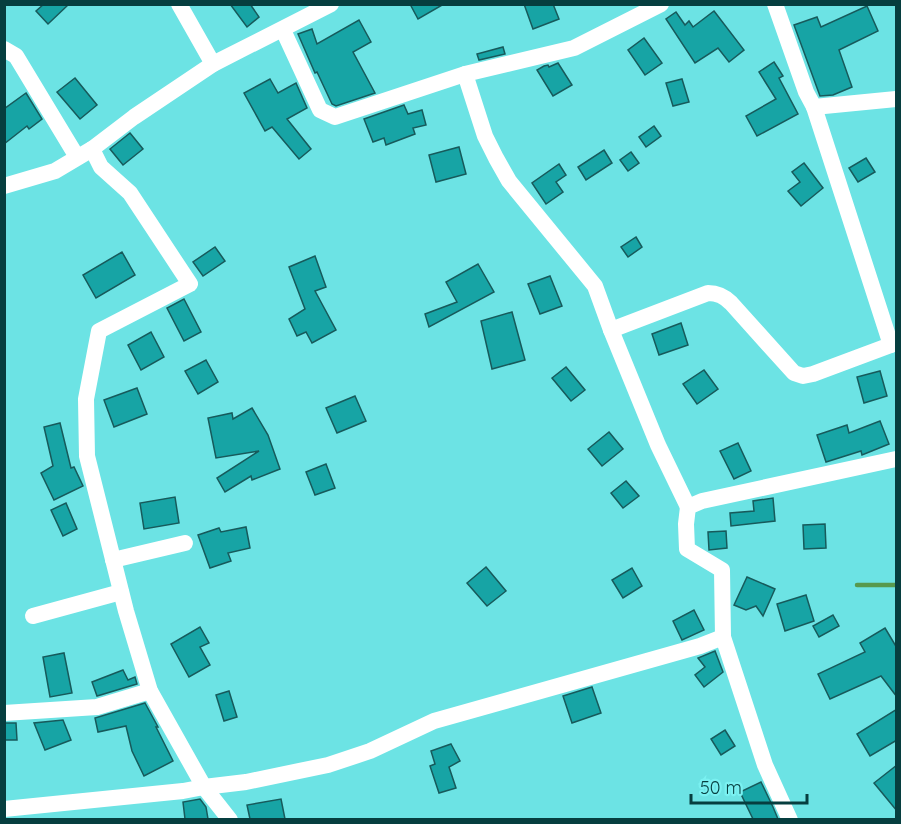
<svg xmlns="http://www.w3.org/2000/svg" width="901" height="824" font-family="Quicksand,sans-serif">
<rect width="100%" height="100%" fill="#6ce3e4"/>
<g fill="none" stroke-linecap="round" stroke-linejoin="round">
<!-- stream -->
<path stroke="#57994e" stroke-width="4.5" d="M857 585H896"/>
</g>
<!-- building -->
<g fill="#17a4a5" stroke="#175a5b" stroke-width="1.5">
<path d="M44 4H69L48 24 36 11Z"/>
<path d="M230 4H250L259 17 247 27Z"/>
<path d="M410 4H444L418 19Z"/>
<path d="M524 4H553L559 19 533 29Z"/>
<path d="M867 6 878 31 839 50 852 87 833 95 820 96 794 25 817 17 821 27Z"/>
<path d="M714 11 744 50 729 62 718 48 695 63 666 19 676 12 685 25 689 21 693 27Z"/>
<path d="M359 20 371 42 353 52 375 93 336 106 332 104 317 72 315 73 298 34 312 29 317 44Z"/>
<path d="M644 38 662 63 645 75 628 50Z"/>
<path d="M503 47 505 54 479 60 477 54Z"/>
<path d="M774 62 783 76 779 78 798 114 757 136 746 116 776 99 759 72Z"/>
<path d="M558 63 572 85 553 96 537 70 544 66 548 65 549 67Z"/>
<path d="M75 78 97 105 80 119 57 92Z"/>
<path d="M270 79 278 93 296 83 307 108 287 119 311 149 299 159 272 127 265 131 244 93Z"/>
<path d="M682 79 689 102 673 106 666 83Z"/>
<path d="M26 93 42 119 29 129 27 126 4 144V109Z"/>
<path d="M404 105 408 114 422 110 426 125 413 128 415 134 386 145 384 138 373 142 364 119Z"/>
<path d="M654 126 661 136 646 147 639 137Z"/>
<path d="M130 133 143 149 123 165 110 149Z"/>
<path d="M459 147 466 174 436 182 429 155Z"/>
<path d="M604 150 612 163 586 180 578 167Z"/>
<path d="M631 152 639 163 628 171 620 160Z"/>
<path d="M866 158 875 172 858 182 849 168Z"/>
<path d="M804 163 823 188 801 206 788 191 800 182 792 172Z"/>
<path d="M559 164 566 175 556 182 563 192 546 204 532 183Z"/>
<path d="M636 237 642 247 628 257 621 247Z"/>
<path d="M215 247 225 261 203 276 193 262Z"/>
<path d="M122 252 135 275 96 298 83 275Z"/>
<path d="M315 256 326 287 315 291 336 330 312 343 306 332 297 336 289 319 305 309 289 267Z"/>
<path d="M478 264 494 292 429 327 425 314 457 302 446 282Z"/>
<path d="M550 276 562 306 540 314 528 284Z"/>
<path d="M184 299 201 332 184 341 167 308Z"/>
<path d="M512 312 525 360 492 369 481 321Z"/>
<path d="M681 323 688 345 659 355 652 334Z"/>
<path d="M151 332 164 357 141 370 128 345Z"/>
<path d="M206 360 218 382 198 394 185 371Z"/>
<path d="M566 367 585 390 571 401 552 378Z"/>
<path d="M704 370 718 389 697 404 683 384Z"/>
<path d="M880 371 887 396 864 403 857 377Z"/>
<path d="M137 388 147 414 114 427 104 400Z"/>
<path d="M355 396 366 421 337 433 326 408Z"/>
<path d="M252 408 268 435 280 469 252 480 251 476 225 492 217 478 259 451 216 458 208 418 232 413 233 419Z"/>
<path d="M880 421 889 444 862 455 861 451 826 462 817 435 847 425 849 433Z"/>
<path d="M60 423 71 468 74 467 83 486 54 500 41 473 53 466 44 427Z"/>
<path d="M609 432 623 449 602 466 588 449Z"/>
<path d="M738 443 751 471 734 479 720 451Z"/>
<path d="M326 464 335 488 315 495 306 472Z"/>
<path d="M626 481 639 496 623 508 611 493Z"/>
<path d="M175 497 179 523 144 529 140 503Z"/>
<path d="M773 498 775 521 731 526 730 513 754 511 753 501Z"/>
<path d="M66 503 77 529 63 536 51 510Z"/>
<path d="M825 524 826 548 804 549 803 525Z"/>
<path d="M246 527 250 548 228 553 231 561 210 568 198 535 219 528 221 532Z"/>
<path d="M726 531 727 548 709 550 708 532Z"/>
<path d="M486 567 506 591 487 606 467 583Z"/>
<path d="M632 568 642 586 623 598 612 580Z"/>
<path d="M747 577 775 589 763 616 756 606 746 610 734 605Z"/>
<path d="M806 595 814 621 785 631 777 604Z"/>
<path d="M694 610 704 630 682 640 673 621Z"/>
<path d="M833 615 839 626 819 637 813 626Z"/>
<path d="M200 627 209 643 200 647 210 665 189 677 171 644Z"/>
<path d="M885 628 897 648V697L881 676 830 699 818 674 865 652 860 643Z"/>
<path d="M715 651 723 672 704 687 695 675 705 667 698 658Z"/>
<path d="M64 653 72 693 50 697 43 657Z"/>
<path d="M123 670 128 680 135 677 137 684 97 696 92 682Z"/>
<path d="M592 687 601 713 572 723 563 696Z"/>
<path d="M229 691 237 717 224 721 216 695Z"/>
<path d="M145 703 158 727H156L173 761 144 776 132 751 126 726 98 732 95 718Z"/>
<path d="M897 709V740L870 756 857 734Z"/>
<path d="M63 720 71 740 45 750 34 723Z"/>
<path d="M4 723H16L17 740H4Z"/>
<path d="M725 730 735 746 721 755 711 739Z"/>
<path d="M451 744 460 761 449 767 456 788 439 793 430 766 435 764 431 751Z"/>
<path d="M897 765V811L874 783Z"/>
<path d="M761 782 773 807 778 819H753L740 792Z"/>
<path d="M200 799 206 807 208 819H185L183 802Z"/>
<path d="M281 799 285 819H250L247 805Z"/>
</g>
<g fill="none" stroke-linecap="round" stroke-linejoin="round">
<!-- minor -->
<g stroke="#fff" stroke-width="16">
<path d="M179 4 213 64"/>
<path d="M775 4 806 92 814 107 896 99"/>
<path d="M283 30 320 110 335 117 465 74 574 48 661 4"/>
<path d="M4 49 16 56 77 157"/>
<path d="M465 74 485 136 496 158 509 181 595 286 611 330 708 293C718 293 724 296 731 303L794 373 803 376 813 374 896 343"/>
<path d="M814 107 891 345"/>
<path d="M92 149 101 167 130 193 190 284 99 331 86 399 87 456 126 611 150 691 204 787 230 820"/>
<path d="M4 186 55 171 92 149 134 117 213 64 331 4"/>
<path d="M611 330 658 445 688 507"/>
<path d="M113 560 185 543"/>
<path d="M33 616 121 592"/>
<path d="M4 713 97 707 150 691"/>
<path d="M4 809 183 791 204 787 246 782 328 765 370 751 434 721 700 646 723 637"/>
<path d="M790 820 765 765 723 637 722 570 687 549 686 524 688 507 702 501 896 459"/>
</g>
</g>
<!-- border -->
<rect width="901" height="824" fill="none" stroke="#063e3f" stroke-width="12"/>
<!-- scale -->
<path d="M691 794v9h116v-9" fill="none" stroke="#063e3f" stroke-width="3"/>
<text x="700" y="794" font-size="18" fill="#063e3f" stroke="#7af1f1" stroke-width="4.5" paint-order="stroke">50 m</text>
</svg>
